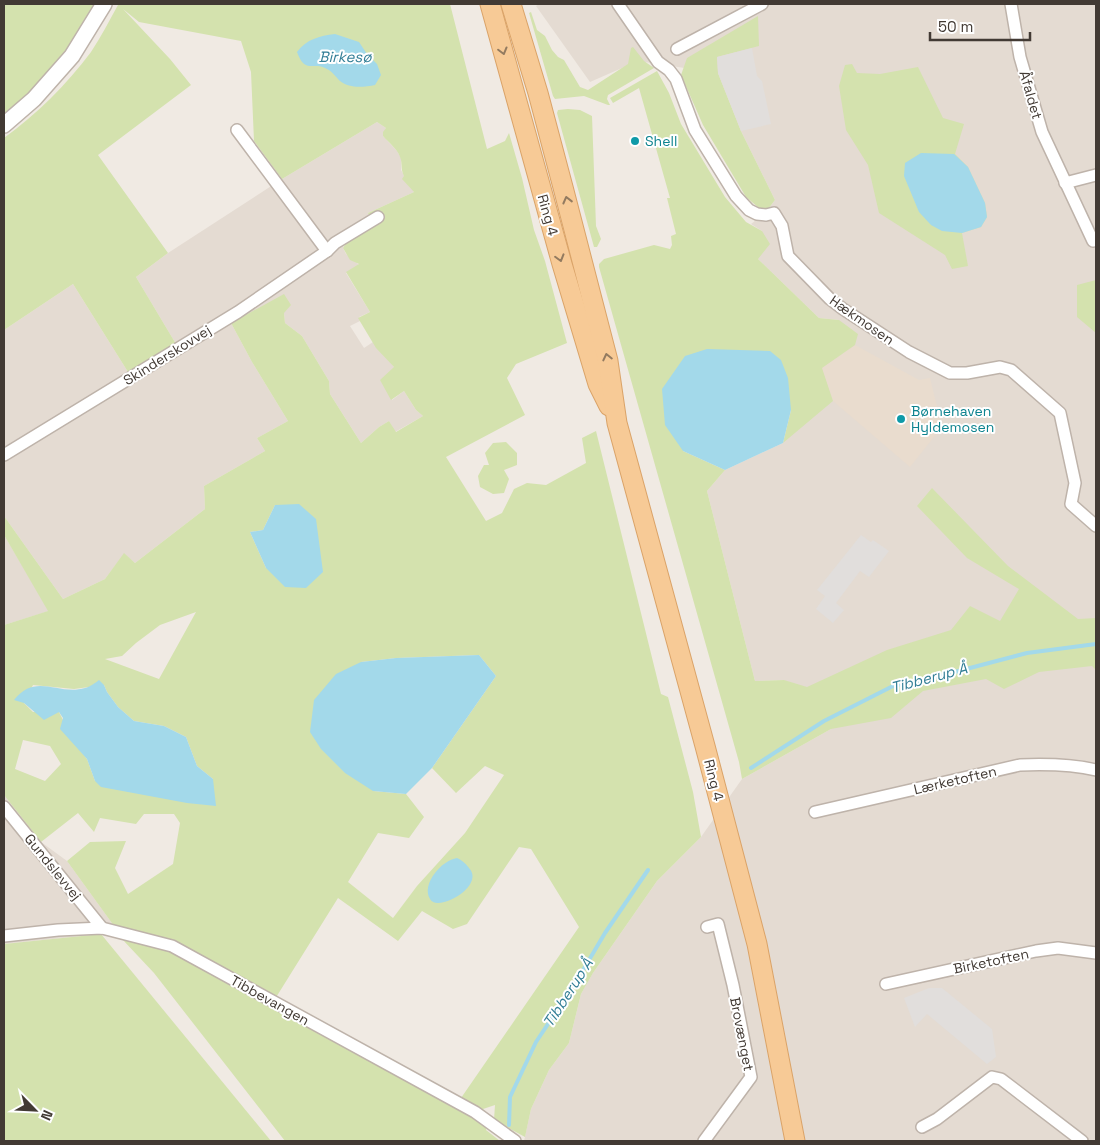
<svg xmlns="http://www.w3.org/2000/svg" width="1100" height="1145" font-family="'Space Grotesk',sans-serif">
<rect width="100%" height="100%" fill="#f0eae3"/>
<!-- residential -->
<g fill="#e4dbd2">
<path d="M539 4H1096V1141H524L531 1109 549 1070 569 1043 581 994 593 973 657 881 701 837 742 779 831 729 784 680 755 681 707 491 725 470 783 443 821 368 839 320 819 318 758 259 762 231 751 224 765 213 775 200 741 131 718 73 638 61 590 82 536 6Z"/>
<path d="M377 122 386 128 383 136 397 151 401 158V170L414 192 368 213 369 216 379 211 383 219 344 245 343 248 346 254 359 265 346 273 370 312 359 317 360 321 350 326 364 348 373 342 394 367 392 400 404 391 416 410 423 416 395 432 389 421 379 427 361 443 330 394 329 381 302 336 285 323 284 313 231 323 252 362 288 421 257 438 265 451 204 486 205 509 135 563 124 554 105 579 63 599 4 516V330L73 284 128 372 176 344 136 277 168 253 282 179Z"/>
<path d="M4 535 49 611 4 625Z"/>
<path d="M4 795 41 842 67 861 114 926 101 934 4 944Z"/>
</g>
<!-- education -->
<path fill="#e9dcce" d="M855 345 919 380 930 378 942 427 910 467 833 401 821 368Z"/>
<!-- green -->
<g fill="#d4e2ae" fill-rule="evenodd">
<path d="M4 4H97C70 47 44 83 4 115Z"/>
<path d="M117 4H450L487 149 505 141 509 133 522 178 534 230 545 261 567 343 516 364 507 378 525 415 446 457 486 521 502 513 514 489 527 483 546 485 586 463 582 438 596 431 661 694 668 697 693 792 701 837 657 881 593 973 581 994 569 1043 549 1070 531 1109 525 1137 494 1120 495 1105 480 1110 461 1098 579 927 531 849 519 847 467 924 453 929 422 911 398 941 338 898 275 999 114 926 67 861 90 842 126 841 115 868 128 894 173 864 180 823 174 814H144L136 824 100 818 94 832 78 813 41 842 4 795V625L48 611 4 535V516L63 599 105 579 124 553 135 563 205 509 204 486 265 451 257 438 288 421 252 362 231 323 284 294 291 305 284 313 285 323 302 336 329 381 330 394 361 443 379 427 389 421 396 432 423 416 416 410 404 391 391 400 380 380 394 367 376 348 358 318 370 312 346 272 359 264 350 260 343 248 346 243 382 219 379 211 369 216 368 213 414 192 402 179 404 176C401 170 402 166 401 160 399 150 389 143 383 136V132L386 128 377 122 282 179 254 141 251 72 241 41 139 22 123 9 170 59 191 85 98 155 168 253 136 277 176 344 128 372 73 284 4 330V138C37 114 66 85 91 52 101 37 109 21 118 5ZM275 505 266 568 250 532 263 530ZM196 612 159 679 105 659 122 656 136 643 160 625ZM479 655 496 676 432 768 456 793 485 766 504 775 465 833 417 886 393 918 348 882 378 833 409 838 424 817 406 794 373 791 361 662 396 658ZM33 685 74 689 104 685 107 692 118 707 134 721 164 726 186 737 197 766 213 779 95 781 87 759 75 744 59 712H33L24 703ZM23 740 50 746 61 764 45 781 15 769Z"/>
<path d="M531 12 537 30 545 36 552 50 558 57 564 60 580 87 588 90 628 64 631 48 633 47 644 61 654 68 608 95 607 99 610 105H608L584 96 555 99 553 96 529 13Z"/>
<path d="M758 16 759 46 717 57 718 73 741 131 775 200 765 213 746 197 703 125 681 75 687 58Z"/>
<path d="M852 64 857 73 880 74 918 67 943 118 964 124 955 154 968 167 985 203 987 217 981 227 962 233 968 266 952 269 945 255 879 213 868 165 846 130 839 86 845 65Z"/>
<path d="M657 71 669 93 681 124 725 197 746 222 762 231 770 244 758 259 819 318 839 320 858 334 855 345 822 368 833 401 783 443 791 410 683 451 725 470 707 491 755 681 784 680 807 687 887 650 951 630 970 606 1000 621 1019 589 967 558 917 506 932 488 1008 566 1078 619 1096 618V670L1092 666 1039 672 1004 689 986 679 923 691 891 718 831 729 742 779 739 762 599 267V264L604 259 654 245 670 249 672 245 671 236 676 234 667 198H670L639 88 613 103 610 98Z"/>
<path d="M568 109 580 110 592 116 596 226 601 239 597 247H594L557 113 558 110Z"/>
<path d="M1096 280V333L1077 317V285Z"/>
<path d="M506 442 517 453V465L504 470 509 479 504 493 493 494 480 487 478 476 484 465H489L485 453 493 443Z"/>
<path d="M101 934 271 1141H4V944Z"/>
<path d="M122 939 170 951 470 1116 487 1127 486 1130 500 1141H285L154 973Z"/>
</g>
<!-- parking -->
<g fill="#e1dedc">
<path d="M752 48 757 76 762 81 771 124 741 131 718 73 717 57Z"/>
<path d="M861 535 871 542 873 540 889 551 869 577 860 571 836 603 844 610 833 623 816 609 825 596 817 590Z"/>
<path d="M929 988H942L992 1029 996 1057 987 1064 927 1014 915 1027 904 998Z"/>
</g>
<!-- water -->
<g fill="#a3d9ea">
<path d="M335 34 359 42 367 54 377 64 381 75 375 85C364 87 350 89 340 81 335 76 332 71 325 68 313 62 305 74 297 52 307 39 319 36 335 34Z"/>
<path d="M921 153 954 154 968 167 985 203 987 217 981 227 962 233 942 231 931 225 919 212 904 176 905 163Z"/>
<path d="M707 349 770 351 781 360 788 378 791 410 783 443 725 470 683 451 665 425 662 389 685 356Z"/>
<path d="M299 504 316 519 323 572 306 588 285 587 266 568 250 532 263 530 275 505Z"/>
<path d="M479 655 496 676 432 768 406 794 373 791 345 773 321 749 310 732 314 700 336 674 361 662 396 658Z"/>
<path d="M99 680 104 685 107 692 118 707 134 721 164 726 186 737 197 766 213 779 216 806 187 803 101 787 95 781 87 759 60 729 63 718 59 712 44 720 24 703 14 700C36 672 58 696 85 688 90 687 95 683 99 680Z"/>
<path d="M457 858C462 860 465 863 469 868 486 886 437 913 430 899 421 884 442 860 457 858Z"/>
</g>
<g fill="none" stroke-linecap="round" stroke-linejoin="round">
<!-- stream -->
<g stroke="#a3d9ea" stroke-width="4">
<path d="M751 768 824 721 893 686 932 678 1027 653 1096 644"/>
<path d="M509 1125 510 1097 536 1042 576 982 605 933 648 870"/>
</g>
<!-- minor casing -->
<g stroke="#beb3aa" stroke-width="14">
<g id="minor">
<path d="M618 4 658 62 669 70 676 79 695 130 736 196 749 210 757 214 766 215 774 213 782 226 788 256 830 299 843 309 909 352 950 373H967L1000 367 1011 370 1060 413 1075 483 1071 504 1096 526"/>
<path d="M1011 4 1020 57 1042 132 1093 241"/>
<path d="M677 49 762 4"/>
<path d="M237 130 327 251"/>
<path d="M1065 183 1096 175"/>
<path d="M4 455 238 312 327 251 335 243 378 217"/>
<path d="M4 807 102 928"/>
<path d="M815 812 1020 765C1046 764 1071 764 1096 770"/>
<path d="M4 936 58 930 102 928 172 946 475 1112 515 1141"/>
<path d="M886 984 1036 951 1058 948 1096 953"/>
<path d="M922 1127 937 1119 992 1077 1001 1079 1082 1141"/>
<path d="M704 1141 751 1077 733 985 718 924 707 927"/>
</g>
</g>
<!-- tertiary casing -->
<g stroke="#beb3aa" stroke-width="18">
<path id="tertiary" d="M4 125 34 99 72 56 104 4"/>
</g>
<!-- primary casing -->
<g stroke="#daa368" stroke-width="21">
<g id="primary">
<path d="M490 4 562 264 598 384 609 406"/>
<path d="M511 4 538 93 564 191 608 361 617 423 705 746 757 944 795 1141"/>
</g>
</g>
<!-- minor -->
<use href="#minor" stroke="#fff" stroke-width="11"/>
<!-- tertiary -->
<use href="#tertiary" stroke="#fff" stroke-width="15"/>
<!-- primary -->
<use href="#primary" stroke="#f7ca96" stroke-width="19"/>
</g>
<!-- one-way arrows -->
<defs><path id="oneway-chevron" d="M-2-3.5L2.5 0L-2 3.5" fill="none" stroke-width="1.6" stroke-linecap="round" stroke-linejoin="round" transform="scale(1.25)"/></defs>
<g stroke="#937b60">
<use href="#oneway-chevron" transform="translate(503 51) rotate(75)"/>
<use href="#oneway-chevron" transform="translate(567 200) rotate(-104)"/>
<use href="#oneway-chevron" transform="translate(560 258) rotate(74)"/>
<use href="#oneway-chevron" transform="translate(607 357) rotate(-103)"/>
</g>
<!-- markers -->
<g fill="#0f9aa8" stroke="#fff" stroke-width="2">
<circle cx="635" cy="141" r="5"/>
<circle cx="901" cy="419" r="5"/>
</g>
<g text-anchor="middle" stroke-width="4" stroke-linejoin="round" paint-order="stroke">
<!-- street labels -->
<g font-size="14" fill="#423a34" stroke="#fff">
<text transform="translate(1031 95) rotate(74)" y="5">Åfaldet</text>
<text transform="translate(548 215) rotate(74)" y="5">Ring 4</text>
<text transform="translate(862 320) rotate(35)" y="5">Hækmosen</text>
<text transform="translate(167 355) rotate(-32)" y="5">Skinderskovvej</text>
<text transform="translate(714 780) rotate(76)" y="5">Ring 4</text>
<text transform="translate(955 780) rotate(-13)" y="5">Lærketoften</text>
<text transform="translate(53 867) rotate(51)" y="5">Gundslevvej</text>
<text transform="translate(991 961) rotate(-12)" y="5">Birketoften</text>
<text transform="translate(270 1000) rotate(29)" y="5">Tibbevangen</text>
<text transform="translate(742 1034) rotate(79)" y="5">Brovænget</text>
</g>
<!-- culture labels -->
<g font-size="14" fill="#0d838f" stroke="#fff" text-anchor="start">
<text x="645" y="146">Shell</text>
<text x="911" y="416">Børnehaven<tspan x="911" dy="16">Hyldemosen</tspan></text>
</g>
<!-- water labels -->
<g font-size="15" font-style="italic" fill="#327e96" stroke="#fff">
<text x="345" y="62">Birkesø</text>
<text transform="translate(929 678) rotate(-15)" y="5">Tibberup Å</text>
<text transform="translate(568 993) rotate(-57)" y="5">Tibberup Å</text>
</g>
</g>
<!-- border -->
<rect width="1100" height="1145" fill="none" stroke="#423a34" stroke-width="10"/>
<!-- north arrow -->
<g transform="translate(35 1110) rotate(114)" stroke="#ffffff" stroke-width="4" paint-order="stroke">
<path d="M0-4L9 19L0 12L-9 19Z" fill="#423a34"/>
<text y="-8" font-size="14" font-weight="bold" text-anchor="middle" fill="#423a34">N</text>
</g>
<!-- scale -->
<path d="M930 32v8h100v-8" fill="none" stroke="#423a34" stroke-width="2.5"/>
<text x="938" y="32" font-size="15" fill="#423a34" stroke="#ffffff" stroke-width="4" paint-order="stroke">50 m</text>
</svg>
